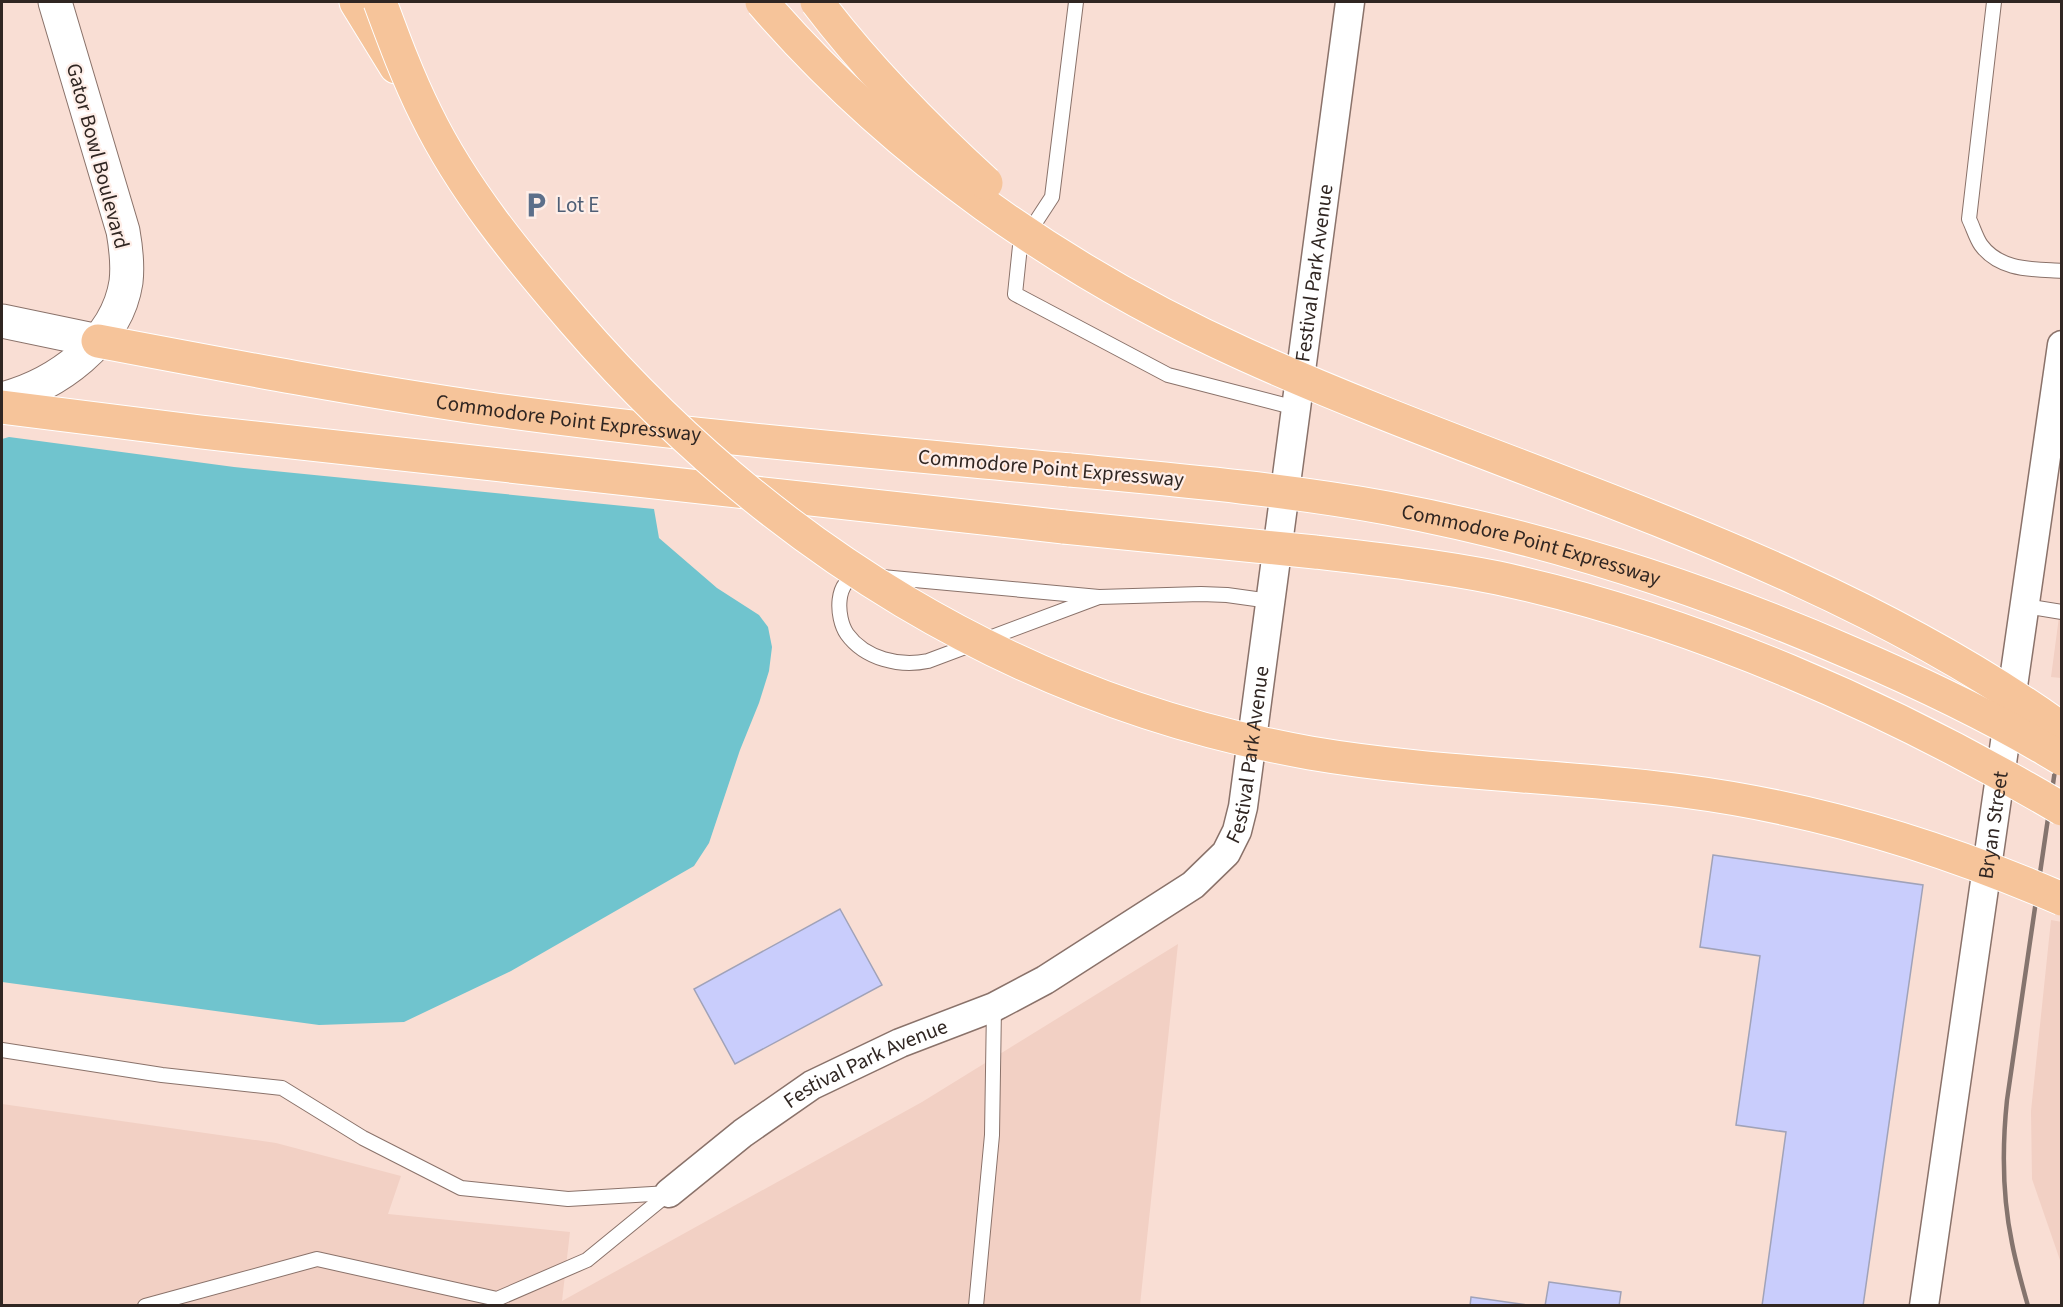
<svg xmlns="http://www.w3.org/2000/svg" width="2063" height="1307" font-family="'Source Sans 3',sans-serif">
<rect width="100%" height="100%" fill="#f9ded4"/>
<!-- built -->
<g fill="#f2d0c4">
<path d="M2061 602V678L2051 677Z"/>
<path d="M2051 920 2062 922 2061 1263 2032 1179 2031 1111Z"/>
<path d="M1178 944 1140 1305 2 1306V1104L276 1143 401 1176 388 1214 570 1232 562 1301 922 1102Z"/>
</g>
<!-- water -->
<path fill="#70c4ce" d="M9 437 234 467 654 509 659 538 717 588 759 615 768 627 772 647 769 671 759 703 740 750 709 843 694 866 511 971 404 1022 319 1025 2 982V439Z"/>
<!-- building -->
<g fill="#c9cdfc" stroke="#a0a2b8" stroke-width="1.5">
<path d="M1713 855 1923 885 1863 1306H1762L1786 1132 1736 1125 1760 956 1700 947Z"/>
<path d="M840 909 882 985 735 1064 694 989Z"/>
<path d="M1549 1282 1621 1292 1619 1306H1545Z"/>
<path d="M1471 1297 1534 1306H1470Z"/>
</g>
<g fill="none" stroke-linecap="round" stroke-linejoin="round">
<!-- lane casing -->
<g stroke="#8a726a" stroke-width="16">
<g id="lane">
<path d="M1076 2 1052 197 1020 246 1015 294 1168 375 1296 408"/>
<path d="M1994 2 1969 219C1973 227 1976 238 1981 245 2000 271 2033 269 2062 271"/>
<path d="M860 576C834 578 836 618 847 634 865 659 900 667 928 661L1099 597"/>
<path d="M882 577 1099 597 1201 594 1227 595 1270 601"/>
<path d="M2025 606 2062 612"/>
<path d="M2 1050 162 1075 282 1088 363 1138 461 1188 568 1199 669 1193"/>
<path d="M145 1306 317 1259 497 1299 587 1260 669 1193"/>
<path d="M976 1306 992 1135 994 1007"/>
</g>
</g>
<!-- street casing -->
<g stroke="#8a726a" stroke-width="31">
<g id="street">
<path id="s1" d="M669 1193 743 1133 812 1085 900 1043 994 1007 1045 980 1193 885 1226 853 1237 831 1243 807 1350 2"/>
<path id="s2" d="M1924 1306 2062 345"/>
</g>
</g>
<!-- secondary casing -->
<g stroke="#8a726a" stroke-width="35">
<g id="secondary">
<path d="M2 321 98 341"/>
<path d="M2 399C56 385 117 342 126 282 128 265 126 248 123 231L55 2"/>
</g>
</g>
<!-- highway casing -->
<g stroke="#fff" stroke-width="35">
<g id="highway">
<path d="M356 2 396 67"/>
<path id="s3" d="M98 341C230 366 362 391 496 410 687 436 879 452 1070 470"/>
<path d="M2 407 201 432 1064 527"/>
</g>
</g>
<!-- lane -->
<use href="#lane" stroke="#fff" stroke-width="14"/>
<!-- street -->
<use href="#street" stroke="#fff" stroke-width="28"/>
<!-- secondary -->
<use href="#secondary" stroke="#fff" stroke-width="33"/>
<!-- highway -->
<use href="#highway" stroke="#f6c49a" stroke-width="33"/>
<!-- rail -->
<path stroke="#85746e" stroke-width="4.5" d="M2028 1306C2022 1285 2016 1264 2012 1243 2002 1195 2002 1148 2007 1100L2062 722"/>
<!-- highway-bridge casing -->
<g stroke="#fff" stroke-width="35" stroke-linecap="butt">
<g id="highway-bridge">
<path d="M380 2C394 40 408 78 426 114 463 190 518 256 573 320 766 544 1016 701 1310 753 1433 774 1559 775 1683 791 1815 808 1940 846 2062 899"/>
<path d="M762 2C893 154 1064 273 1246 355 1518 478 1817 553 2062 729"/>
<path d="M817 2C867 68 925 127 986 183"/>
<path id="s4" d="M1070 470C1176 480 1282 489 1387 508 1547 538 1702 588 1851 653 1923 684 1995 718 2062 759"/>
<path d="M1064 527C1147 536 1231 543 1315 552 1376 559 1438 566 1498 578 1693 620 1890 707 2062 809"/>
</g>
</g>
<!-- highway-bridge -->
<use href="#highway-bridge" stroke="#f6c49a" stroke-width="33"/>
</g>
<!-- icons -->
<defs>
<g id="parking-bare" transform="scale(2.07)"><path d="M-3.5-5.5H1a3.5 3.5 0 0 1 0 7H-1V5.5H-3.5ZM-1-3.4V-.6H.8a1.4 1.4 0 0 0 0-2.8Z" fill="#5c6f8a" stroke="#feeee8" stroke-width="2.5" paint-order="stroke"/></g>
</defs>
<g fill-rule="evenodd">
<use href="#parking-bare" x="536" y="205"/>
</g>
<g text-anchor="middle" stroke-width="4.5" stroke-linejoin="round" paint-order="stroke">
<!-- street labels -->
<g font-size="21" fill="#302622" stroke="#feeee8">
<text transform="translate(98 156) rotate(75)" y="7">Gator Bowl Boulevard</text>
<text dy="7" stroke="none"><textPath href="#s1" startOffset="1245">Festival Park Avenue</textPath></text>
<text dy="7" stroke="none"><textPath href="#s3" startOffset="477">Commodore Point Expressway</textPath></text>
<text transform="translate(1051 468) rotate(5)" y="7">Commodore Point Expressway</text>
<text dy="7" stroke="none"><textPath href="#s4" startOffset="468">Commodore Point Expressway</textPath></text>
<text dy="7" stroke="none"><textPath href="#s1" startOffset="759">Festival Park Avenue</textPath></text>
<text dy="7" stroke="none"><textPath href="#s2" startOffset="486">Bryan Street</textPath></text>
<text dy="7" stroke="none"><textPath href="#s1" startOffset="237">Festival Park Avenue</textPath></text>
</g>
<!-- service labels -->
<g font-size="21" fill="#4e5e75" stroke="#feeee8" text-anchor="start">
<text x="556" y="212">Lot E</text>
</g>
</g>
<!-- border -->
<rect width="2063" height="1307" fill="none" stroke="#302622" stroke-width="6"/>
</svg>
